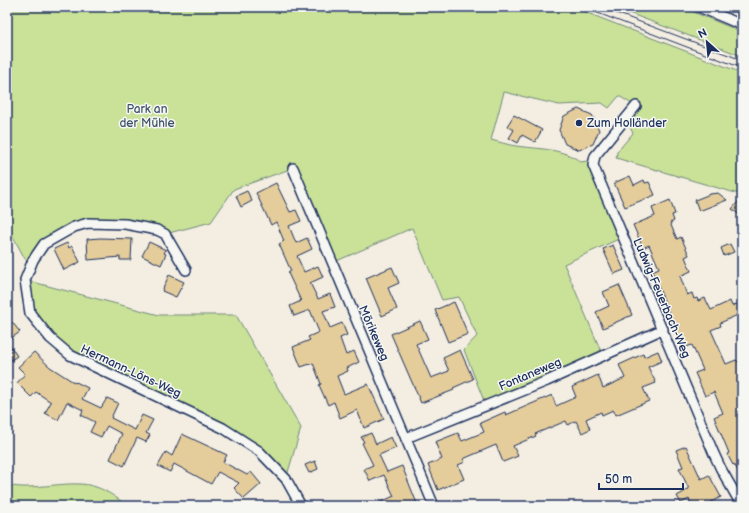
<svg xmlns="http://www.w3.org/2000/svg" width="749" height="513" font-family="'Balsamiq Sans',sans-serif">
<rect width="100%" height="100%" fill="#f3eee1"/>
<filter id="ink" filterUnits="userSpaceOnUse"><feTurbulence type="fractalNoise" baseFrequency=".025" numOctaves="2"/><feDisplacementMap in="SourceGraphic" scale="8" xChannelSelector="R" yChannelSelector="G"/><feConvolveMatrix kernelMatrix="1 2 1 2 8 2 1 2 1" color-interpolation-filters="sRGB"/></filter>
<g filter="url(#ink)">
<!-- green -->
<g fill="#c9e298" stroke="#72887b">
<path d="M7 7H572L742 73V195L616 158 617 152 633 133 625 119 635 106 619 96 609 108 602 103 559 105 504 92 491 140C500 142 508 145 516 146 537 149 563 148 581 162L593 160 623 237 564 264 603 356 486 406 464 350 477 336 459 297 442 300 412 228 332 263 293 168 234 189 211 222 165 234 125 224 74 227 29 261 25 259 7 225Z"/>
<path d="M613 7H681L742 32V56Z"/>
<path d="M25 280 159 315H236L301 428 286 479 259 451 70 355 30 313Z"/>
<path d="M7 485C34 492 72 478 96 487 108 491 118 499 128 506H7Z"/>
</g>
<!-- building -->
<g fill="#e5cc9b" stroke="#1b2f5e">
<path d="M578 109 592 115 599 130 593 144 579 150 565 144 559 130 564 116Z"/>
<path d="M514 115 542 130 535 142 522 135 518 143 509 138 514 130 507 126Z"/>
<path d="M630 176 634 185 644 180 645 183 649 182 655 195 625 207 614 183Z"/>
<path d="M276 183 290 212 296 210 301 221 289 226 296 243 307 238 312 249 297 256 304 272 318 266 323 277 310 283 318 299 330 294 335 307 323 311 330 328 342 323 347 335 340 338 346 355 354 351 359 362 347 368 348 371 337 376 344 394 368 384 384 419 364 428 357 410 340 418 334 402 328 405 319 385 321 384 313 363 301 367 293 347 310 340 308 337 319 332 310 310 294 316 290 306 301 301 288 273 291 271 279 244 284 241 276 222 271 225 256 193Z"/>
<path d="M247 191 252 201 241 207 236 196Z"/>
<path d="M718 193 727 200 699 211 695 200 710 194Z"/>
<path d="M742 197V217L732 209Z"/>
<path d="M670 200 675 214 672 215 674 221 670 223 677 239 681 237 689 255 685 257 691 271 680 276 687 295 692 293 694 299 697 298 698 301 705 298 711 310 730 301 732 306 739 303 742 310V313L720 323 721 326 711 330 726 364 736 360 738 362 742 360V478L734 464 733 465 727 454 729 453 714 417 723 413 714 392 705 396 695 373 703 370 692 345 683 348 652 271 659 268 649 245 643 248 633 225 655 216 652 208Z"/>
<path d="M100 238 132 239 131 260H120V257L88 260 87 239Z"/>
<path d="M149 242 166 250 164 253 166 254 161 265 142 256Z"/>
<path d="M67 243 69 248 72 246 80 262 64 270 54 249Z"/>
<path d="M730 244 734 252 724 256 721 248Z"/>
<path d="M613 245 624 270 614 274 603 249Z"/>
<path d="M392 267 399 283 388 288 397 309 382 316 366 278Z"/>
<path d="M169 275 184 282 176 297 162 291Z"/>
<path d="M619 285 632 315 603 328 596 312 609 306 603 292Z"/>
<path d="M454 302 468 334 448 342 435 310Z"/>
<path d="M420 321 428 339 416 344 431 378 449 371 443 358 460 350 473 379 453 388 454 390 421 403 391 334Z"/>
<path d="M12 322 20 332 7 341 17 356 7 363V326Z"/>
<path d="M658 351 662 361 648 367 656 383 643 388 649 401 616 415 613 410 602 415 601 412 586 419 590 429 582 433 576 421 568 425 566 421 535 434 536 436 513 446 518 456 503 462 496 445 463 459 465 462 458 465 464 479 438 490 428 465 442 459 435 442 458 433 462 441 484 432 480 423 505 412 506 415 552 395 556 406 576 397 572 387 598 375 603 388 625 378 619 365 643 354 644 357Z"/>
<path d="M34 352 50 367 75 383 76 382 88 388 82 399 101 408 107 398 118 403 111 418 135 430 142 415 153 420 146 433 150 435 146 442 137 438 124 466 110 459 122 434 107 426 101 437 90 432 95 422 81 415 83 410 67 402 58 420 45 413 51 402 36 392 31 397 17 383 25 374 18 367Z"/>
<path d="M371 433 376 444 391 437 396 448 379 455 387 472 402 466 418 506H372L394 496 384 475 370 481 364 469 373 465 362 443 364 442 361 437Z"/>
<path d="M182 434 227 455 223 462 247 475 251 472 261 484 244 499 234 488 239 483 218 472 211 484 174 464 170 472 158 466 166 452 172 456Z"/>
<path d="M686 446 701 479 709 475 721 497 711 502 713 506H692L689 499 681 503 677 496 689 489 679 468 683 467 676 450Z"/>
<path d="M315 461 318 469 309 473 305 465Z"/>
</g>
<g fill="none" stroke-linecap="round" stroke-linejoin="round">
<!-- street casing -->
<g stroke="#1b2f5e" stroke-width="12">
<g id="street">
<path d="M699 7 742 25"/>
<path d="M636 106 595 156 593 165 714 454 721 469 742 506"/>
<path d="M293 168 434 506"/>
<path d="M186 270 165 234 157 230 125 224 88 223 74 227 44 244 33 260 25 280 30 313 50 338 70 355 223 428 259 451 286 479 301 506"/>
<path d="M406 438 547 381 663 329"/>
</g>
</g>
<!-- street -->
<use href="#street" stroke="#f6f6f2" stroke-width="9"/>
<!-- tram -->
<g stroke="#1b2f5e" stroke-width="1">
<path d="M582 7 742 68"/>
<path d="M600 7 742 60"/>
</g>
</g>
</g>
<!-- markers -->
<circle fill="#1b2f5e" stroke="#f6f6f2" stroke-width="1.5" cx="579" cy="123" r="4"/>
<g text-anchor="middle" stroke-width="3" stroke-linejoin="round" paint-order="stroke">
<!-- park labels -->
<g font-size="12" fill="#3e536a" stroke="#f6f6f2">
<text x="147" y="113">Park an<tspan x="147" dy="14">der Mühle</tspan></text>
</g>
<!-- poi labels -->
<g font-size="12" fill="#1b2f5e" stroke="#f6f6f2" text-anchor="start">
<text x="587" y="127">Zum Holländer</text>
</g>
<!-- street labels -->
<g font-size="12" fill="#1b2f5e" stroke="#f6f6f2">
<text transform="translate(662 298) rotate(67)" y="4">Ludwig-Feuerbach-Weg</text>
<text transform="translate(374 333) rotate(67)" y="4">Mörikeweg</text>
<text transform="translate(131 371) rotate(25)" y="4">Hermann-Löns-Weg</text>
<text transform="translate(530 374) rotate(-23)" y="4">Fontaneweg</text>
</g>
</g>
<!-- margin -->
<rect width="749" height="513" fill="none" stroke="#f6f6f2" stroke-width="24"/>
<rect x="12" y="12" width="725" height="489" fill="none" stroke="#1b2f5e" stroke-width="1.5" filter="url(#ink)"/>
<!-- north arrow -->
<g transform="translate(707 42) rotate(333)" stroke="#f6f6f2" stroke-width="3" paint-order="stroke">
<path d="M0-3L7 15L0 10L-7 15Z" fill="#1b2f5e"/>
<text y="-6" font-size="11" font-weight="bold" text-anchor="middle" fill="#1b2f5e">N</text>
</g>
<!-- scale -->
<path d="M599 483v6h84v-6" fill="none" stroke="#1b2f5e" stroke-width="2"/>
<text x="605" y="483" font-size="12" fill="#1b2f5e" stroke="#f6f6f2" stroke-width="3" paint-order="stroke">50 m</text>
</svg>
